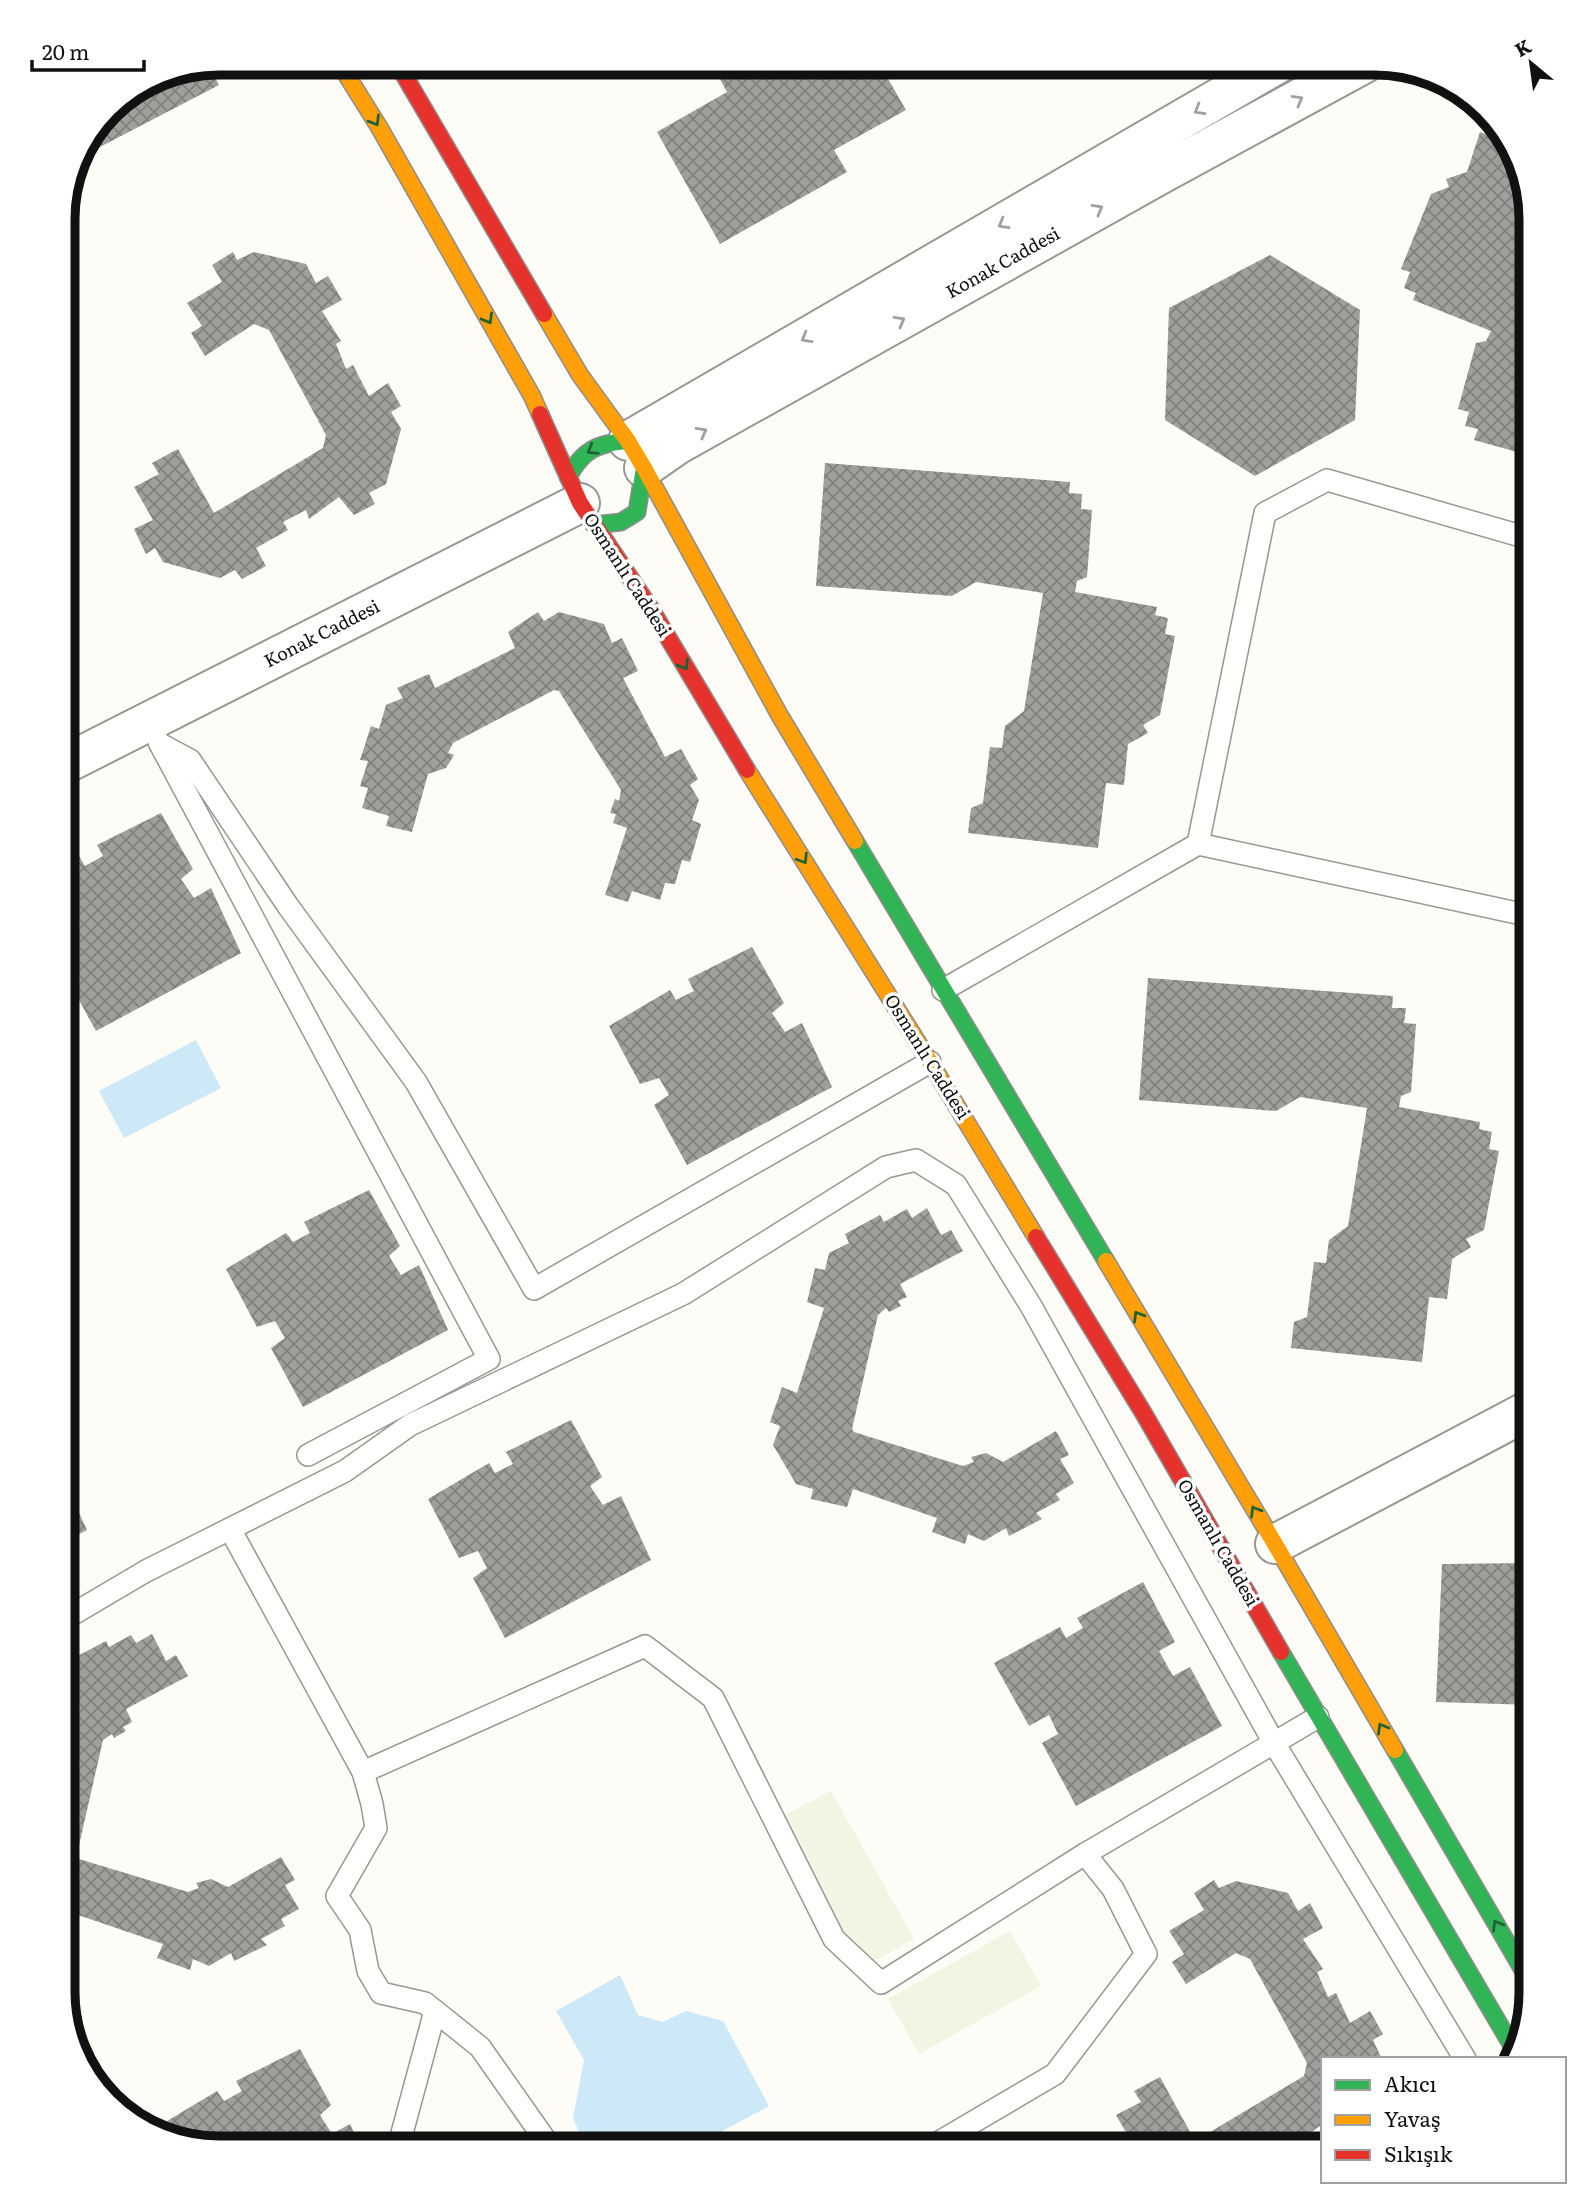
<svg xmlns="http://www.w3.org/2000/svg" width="1594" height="2211" font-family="Literata,serif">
<defs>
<pattern id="building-cross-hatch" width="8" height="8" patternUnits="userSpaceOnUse" patternTransform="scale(1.75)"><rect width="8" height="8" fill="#a19f9c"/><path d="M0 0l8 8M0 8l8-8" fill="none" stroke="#82807e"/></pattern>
</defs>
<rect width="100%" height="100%" fill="#fdfcf7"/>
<!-- pitch -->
<g fill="#f0f6e1">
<path d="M831 1791 914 1939 858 1970 781 1817Z"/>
<path d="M1010 1931 1041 1986 919 2054 888 1999Z"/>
</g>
<!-- water -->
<g fill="#cde8f7">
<path d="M196 1040 221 1088 124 1138 99 1091Z"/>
<path d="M620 1975 638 2015 663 2022 686 2011 723 2021 769 2106 690 2148H586L573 2118 584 2060 556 2011Z"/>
</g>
<!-- building -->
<g fill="url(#building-cross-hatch)">
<path d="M711 63H879L906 110 834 150 847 172 720 244 657 132 727 92Z"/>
<path d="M208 65 219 85 96 149 90 136 116 102 160 75Z"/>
<path d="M1499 130 1510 141 1531 220V310L1521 336 1531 339V456L1474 440 1478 429 1465 426 1469 412 1458 409 1476 343 1486 341 1491 331 1413 300 1416 293 1404 288 1410 272 1401 269 1431 194 1449 187 1446 179 1467 172 1480 132 1497 138Z"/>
<path d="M233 252 237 260 254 252 306 264 316 283 328 276 342 300 322 311 341 341 336 344 346 369 353 365 369 396 388 383 401 406 391 412 401 429 386 484 369 493 375 504 354 515 339 497 309 519 306 510 283 522 288 530 256 548 266 566 242 579 235 570 220 578 163 562 155 548 146 554 134 529 153 520 134 487 159 474 152 463 178 449 214 513 323 448 326 435 269 330 254 324 205 356 191 333 202 326 187 303 222 282 212 265Z"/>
<path d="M1270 255 1360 310 1355 420 1255 476 1165 420 1169 308Z"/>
<path d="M825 463 1070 482 1069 493 1082 494 1081 509 1092 510 1087 577 1077 581 1075 592 1157 607 1155 615 1168 618 1165 634 1175 636 1160 715 1143 725 1148 733 1128 744 1124 785 1106 783 1098 848 968 833 971 808 983 803 990 747 1002 748 1005 726 1024 711 1043 593 976 582 952 596 816 586Z"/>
<path d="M538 612 544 621 559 612 604 624 612 643 622 638 638 671 623 678 665 757 681 749 698 779 690 785 699 800 692 820 701 824 690 862 682 860 675 884 665 883 660 900 632 891 628 902 605 895 627 828 613 823 616 814 610 813 615 799 619 801 621 790 559 691 554 690 453 743 448 753 454 755 446 768 428 774 412 832 386 826 389 816 362 808 368 788 360 786 368 761 360 760 371 726 379 729 386 705 403 698 397 688 429 674 435 688 515 648 508 632Z"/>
<path d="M161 813 193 869 181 879 194 898 211 888 241 953 96 1031 63 971 77 961 68 944 63 946V866L79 856 85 866 103 856 97 845Z"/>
<path d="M752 947 784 1003 772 1013 785 1032 802 1023 832 1087 687 1165 654 1105 669 1095 659 1078 640 1084 609 1026 670 990 676 1000 694 991 688 979Z"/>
<path d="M1148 978 1393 996 1392 1008H1406L1404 1023 1416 1024 1411 1092 1401 1096 1399 1107 1480 1122 1479 1129 1492 1132 1489 1149 1499 1151 1484 1230 1466 1239 1471 1247 1452 1259 1447 1299 1429 1297 1422 1362 1291 1348 1294 1322 1307 1317 1314 1262 1326 1263 1329 1240 1348 1226 1367 1108 1300 1097 1276 1111 1139 1100Z"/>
<path d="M369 1190 400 1246 389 1256 401 1275 419 1265 448 1330 303 1407 271 1348 285 1338 275 1321 257 1327 226 1269 286 1233 293 1242 310 1233 304 1222Z"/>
<path d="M927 1208 941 1235 951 1230 963 1251 900 1284 907 1297 898 1301 901 1306 889 1312 886 1308 878 1315 852 1429 854 1432 963 1466 974 1462 971 1457 986 1453 1003 1462 1056 1431 1069 1455 1060 1459 1074 1483 1056 1494 1060 1500 1036 1513 1042 1519 1009 1536 1006 1528 984 1541 968 1534 965 1544 932 1532 937 1518 853 1489 847 1507 811 1499 813 1489 796 1484 773 1445 780 1426 770 1422 782 1387 797 1393 824 1308 807 1302 815 1268 825 1270 829 1253 849 1243 845 1234 880 1215 884 1222 907 1209 912 1218Z"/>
<path d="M571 1420 602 1477 590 1486 603 1505 621 1496 651 1560 505 1638 473 1578 487 1568 478 1551 459 1558 428 1499 489 1463 495 1473 513 1464 506 1452Z"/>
<path d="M63 1478 87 1530 63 1543Z"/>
<path d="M1531 1563V1705L1436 1702 1442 1564Z"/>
<path d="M1143 1582 1175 1642 1159 1651 1173 1676 1190 1667 1222 1726 1076 1806 1042 1743 1058 1734 1049 1715 1029 1726 994 1663 1060 1627 1066 1638 1083 1628 1077 1618Z"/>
<path d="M152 1634 166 1661 176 1655 188 1676 126 1709 132 1722 123 1727 126 1731 114 1738 112 1734 103 1740 77 1854 79 1859 188 1892 199 1888 196 1883 211 1879 228 1887 281 1857 295 1880 285 1885 299 1909 281 1919 285 1926 261 1939 267 1945 234 1961 231 1953 209 1966 193 1959 190 1970 157 1958 163 1944 78 1915 71 1932 63 1930V1674L74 1668 70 1660 106 1641 109 1647 131 1635 136 1643Z"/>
<path d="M1214 1880 1219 1888 1236 1881 1288 1893 1298 1911 1310 1903 1323 1928 1303 1939 1323 1969 1317 1972 1328 1997 1336 1993 1350 2023 1370 2011 1383 2034 1373 2040 1382 2059H1323V2127L1321 2125 1291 2147 1288 2139 1270 2148H1135L1116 2115 1141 2102 1134 2091 1160 2077 1195 2141 1304 2076 1307 2063 1250 1959 1236 1953 1186 1984 1172 1962 1184 1954 1169 1931 1204 1910 1194 1893Z"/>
<path d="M300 2049 331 2105 320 2115 332 2134 350 2124 361 2148H210L160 2133 157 2127 217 2091 224 2101 242 2091 236 2081Z"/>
</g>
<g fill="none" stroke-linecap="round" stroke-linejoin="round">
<!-- lane casing -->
<g stroke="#979795" stroke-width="24">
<g id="lane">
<path d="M159 742 489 1359 308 1455"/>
<path d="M160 744 190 760 288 906 416 1082 534 1289 930 1062"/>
<path d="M1198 844 1265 513 1327 480 1531 539"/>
<path d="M943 990 1198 844 1531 916"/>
<path d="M230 1529 363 1772 372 1804 376 1828 337 1896 360 1930 368 1971 381 1993 425 2003 480 2047 551 2148"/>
<path d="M63 1620 146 1571 345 1471 410 1425 683 1294 886 1167 916 1160 956 1185 1031 1306 1274 1743 1465 2059"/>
<path d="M363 1772 645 1646 713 1698 834 1939 881 1983 1085 1854"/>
<path d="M398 2148 435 2011"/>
<path d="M929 2148 1055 2074 1146 1954 1113 1889 1085 1854 1318 1717"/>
</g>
</g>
<!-- street casing -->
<g stroke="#979795" stroke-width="42">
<g id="street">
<path d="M628 441 1279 63"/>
<path d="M644 468 677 445 1163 173 1365 63"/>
<path d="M63 765 580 503"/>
<path d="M1275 1544 1531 1409"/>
</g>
</g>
<!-- fast casing -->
<g stroke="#8e8d8b" stroke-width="19">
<g id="fast">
<path d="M568 477C583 450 597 443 628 441"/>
<path d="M594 525 621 522 637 512 644 468"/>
<path d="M855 841 1106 1261"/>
<path d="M1281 1652 1515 2051"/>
<path d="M1395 1750 1531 1984"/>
</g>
</g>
<!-- slow casing -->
<g stroke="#8e8d8b" stroke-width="19">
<g id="slow">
<path d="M339 63 379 127 532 396 540 414"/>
<path d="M544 314 580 375 628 441 644 468 780 716 855 841"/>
<path d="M747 770 930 1062 1036 1237"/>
<path d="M1106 1261 1275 1544 1395 1750"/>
</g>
</g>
<!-- jam casing -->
<g stroke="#8e8d8b" stroke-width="19">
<g id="jam">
<path d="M397 63 544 314"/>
<path d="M540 414 580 503 651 609 747 770"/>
<path d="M1036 1237 1144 1414 1281 1652"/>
</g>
</g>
<!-- lane -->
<use href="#lane" stroke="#fffffe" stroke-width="21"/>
<!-- street -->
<use href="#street" stroke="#fffffe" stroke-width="38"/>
<!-- fast -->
<use href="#fast" stroke="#30b455" stroke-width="16"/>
<!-- slow -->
<use href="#slow" stroke="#ff9f0a" stroke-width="16"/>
<!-- jam -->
<use href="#jam" stroke="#e5322d" stroke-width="16"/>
</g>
<!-- one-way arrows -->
<defs><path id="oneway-chevron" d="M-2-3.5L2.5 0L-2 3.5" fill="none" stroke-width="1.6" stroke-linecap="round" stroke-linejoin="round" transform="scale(1.75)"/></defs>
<g stroke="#a0a09f">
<use href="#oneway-chevron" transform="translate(1298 100) rotate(-29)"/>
<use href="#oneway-chevron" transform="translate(1199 110) rotate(150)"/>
<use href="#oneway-chevron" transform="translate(1098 209) rotate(-29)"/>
<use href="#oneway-chevron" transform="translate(1003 224) rotate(150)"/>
<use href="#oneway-chevron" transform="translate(900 321) rotate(-29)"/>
<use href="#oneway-chevron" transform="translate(806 338) rotate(150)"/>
<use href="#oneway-chevron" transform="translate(702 432) rotate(-29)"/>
</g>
<g stroke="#206233">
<use href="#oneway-chevron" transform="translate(375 121) rotate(59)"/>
<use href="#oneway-chevron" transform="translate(488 319) rotate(60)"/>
<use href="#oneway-chevron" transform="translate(592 450) rotate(148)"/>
<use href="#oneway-chevron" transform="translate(684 665) rotate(59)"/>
<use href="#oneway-chevron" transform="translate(803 859) rotate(58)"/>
<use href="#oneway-chevron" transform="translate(1138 1316) rotate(-121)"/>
<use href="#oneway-chevron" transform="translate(1255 1511) rotate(-121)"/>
<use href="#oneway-chevron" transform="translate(1382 1728) rotate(-120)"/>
<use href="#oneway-chevron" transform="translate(1497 1925) rotate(-120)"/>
</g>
<g text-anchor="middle" stroke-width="7" stroke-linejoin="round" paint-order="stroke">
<!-- street labels -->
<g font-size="18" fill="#111" stroke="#fff">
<text transform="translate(1003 263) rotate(-29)" y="6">Konak Caddesi</text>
<text transform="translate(627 575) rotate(57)" y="6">Osmanlı Caddesi</text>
<text transform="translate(322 634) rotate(-27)" y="6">Konak Caddesi</text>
<text transform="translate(927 1057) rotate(58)" y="6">Osmanlı Caddesi</text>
<text transform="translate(1218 1543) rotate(60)" y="6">Osmanlı Caddesi</text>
</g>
</g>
<!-- crop -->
<path d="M0 0H1594V2211H0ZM219 75H1375A144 144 0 0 1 1519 219V1992A144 144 0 0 1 1375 2136H219A144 144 0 0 1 75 1992V219A144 144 0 0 1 219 75Z" fill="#fff" fill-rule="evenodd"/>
<path fill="none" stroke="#111" stroke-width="9" d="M219 75H1375A144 144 0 0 1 1519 219V1992A144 144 0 0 1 1375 2136H219A144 144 0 0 1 75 1992V219A144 144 0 0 1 219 75Z"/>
<!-- legend -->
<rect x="1321" y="2057" width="245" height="126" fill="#ffffff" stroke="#a0a0a0" stroke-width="2"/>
<rect x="1335" y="2080" width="35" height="10" fill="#30b455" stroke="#a0a0a0" stroke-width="2"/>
<text x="1384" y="2092" font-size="21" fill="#111111">Akıcı</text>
<rect x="1335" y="2115" width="35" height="10" fill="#ff9f0a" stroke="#a0a0a0" stroke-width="2"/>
<text x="1384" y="2127" font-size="21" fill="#111111">Yavaş</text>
<rect x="1335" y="2150" width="35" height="10" fill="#e5322d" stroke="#a0a0a0" stroke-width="2"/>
<text x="1384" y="2162" font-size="21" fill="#111111">Sıkışık</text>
<!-- north arrow -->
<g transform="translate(1531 63) rotate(331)" stroke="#ffffff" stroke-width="5" paint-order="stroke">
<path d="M0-5L12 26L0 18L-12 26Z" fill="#111111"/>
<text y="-10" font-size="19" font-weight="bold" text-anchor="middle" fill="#111111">K</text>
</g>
<!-- scale -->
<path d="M32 60v10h112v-10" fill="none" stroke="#111111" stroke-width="3.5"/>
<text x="42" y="60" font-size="21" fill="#111111" stroke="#ffffff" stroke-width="5" paint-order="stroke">20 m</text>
</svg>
